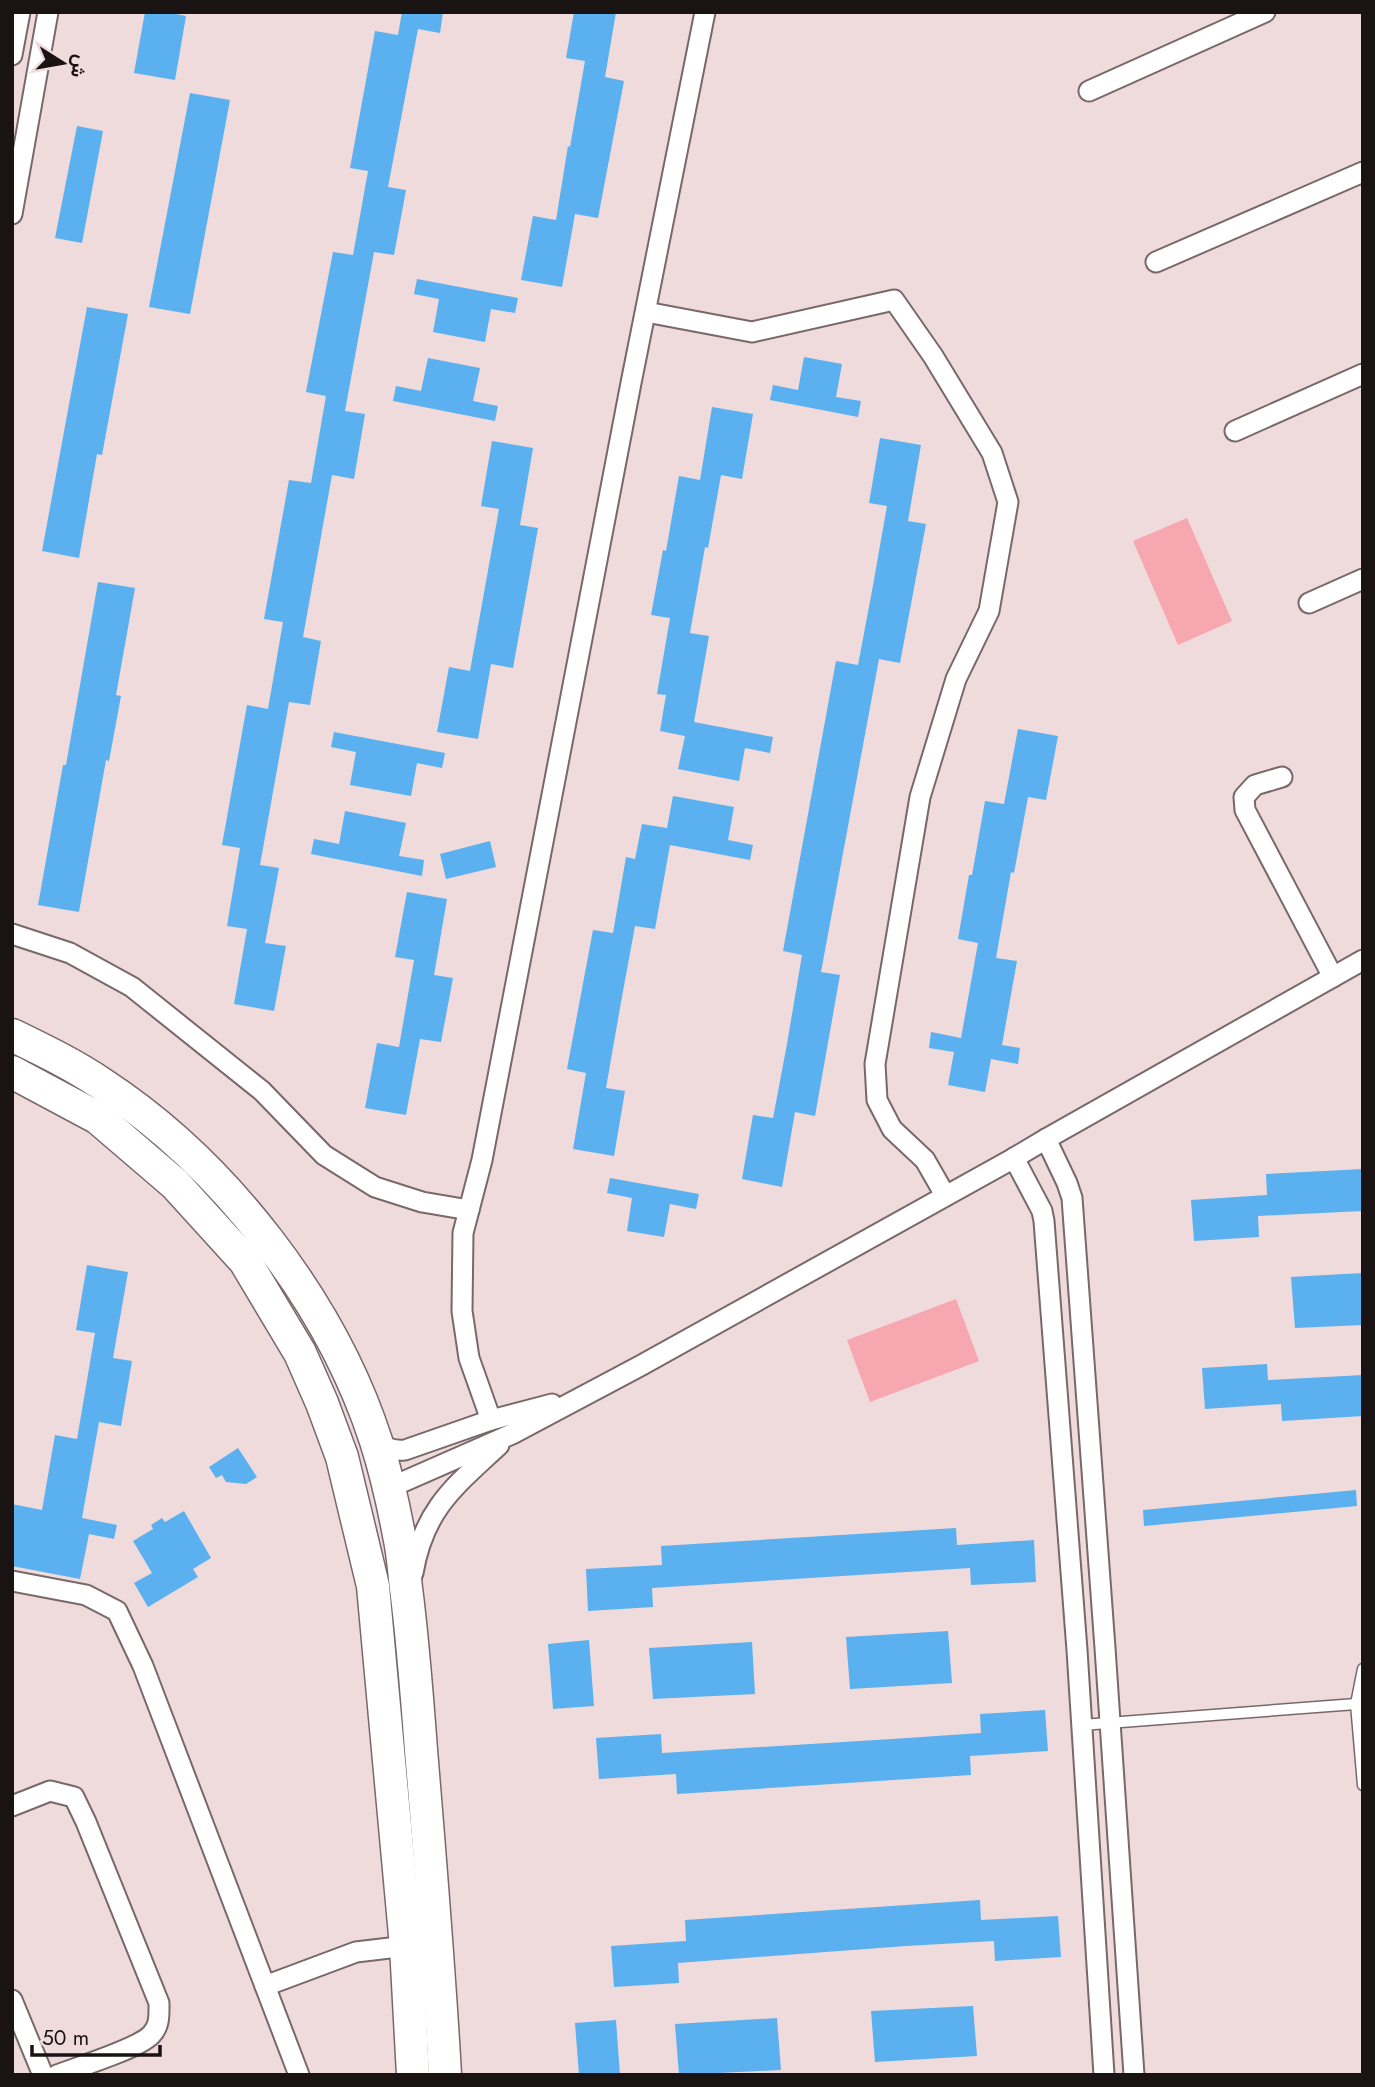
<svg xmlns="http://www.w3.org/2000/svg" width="1375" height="2087" font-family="Jost,Vazirmatn,sans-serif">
<rect width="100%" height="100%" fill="#efdbdc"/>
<!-- green -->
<g fill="#f6a7b0">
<path d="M1187 518 1232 621 1178 645 1133 541Z"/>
<path d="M956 1299 979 1361 870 1402 847 1340Z"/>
</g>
<!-- building -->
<g fill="#5bb0ef">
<path d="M145 12H166L186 16 175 80 134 73Z"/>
<path d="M402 12H443L440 33 418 29 388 187 406 190 394 255 374 252 345 411 365 414 354 479 332 475 303 637 321 641 310 705 289 702 260 865 279 868 265 943 286 946 274 1011 234 1004 247 929 227 926 240 848 222 845 247 705 268 709 283 622 264 619 289 480 311 483 326 396 306 392 333 252 353 255 368 171 350 168 375 31 398 35Z"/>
<path d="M574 12H616L605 77 624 81 598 218 575 214 562 287 521 280 533 216 556 220 568 146 570 147 585 61 566 58Z"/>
<path d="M190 93 230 100 190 314 149 307Z"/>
<path d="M77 126 103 131 82 243 55 238Z"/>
<path d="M417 279 518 298 515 313 491 309 485 342 433 332 439 299 414 294Z"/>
<path d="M87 307 128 314 102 455 97 454 79 558 42 551Z"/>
<path d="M804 357 842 364 836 397 861 401 858 417 770 400 773 385 798 390Z"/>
<path d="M428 358 480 368 473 401 498 406 495 421 393 401 396 386 421 391Z"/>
<path d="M712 407 753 414 742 479 721 475 708 548 705 547 690 633 709 636 694 722 773 737 770 753 745 748 739 781 678 769 685 736 660 731 666 695 657 694 670 618 651 615 663 550 666 551 679 476 700 480Z"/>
<path d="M880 438 921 445 908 521 926 524 900 663 879 659 821 972 840 975 815 1116 795 1112 782 1187 742 1179 753 1115 773 1118 787 1044 802 955 783 951 836 661 858 665 872 591 887 506 869 503Z"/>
<path d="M492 441 533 448 520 525 538 528 513 668 491 664 478 739 437 732 449 667 470 671 499 509 481 506Z"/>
<path d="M98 582 135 588 116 695 121 696 109 761 106 760 79 912 38 905 63 765H66Z"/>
<path d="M1018 729 1058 736 1046 800 1028 797 1014 873 1011 872 996 958 1017 961 1002 1045 1020 1048 1018 1064 991 1059 985 1092 948 1085 954 1052 929 1048 931 1032 961 1038 978 943 958 939 969 875H972L985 801 1004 804Z"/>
<path d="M334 732 445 753 442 768 417 763 411 796 350 785 356 752 331 747Z"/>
<path d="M673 796 734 807 728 840 753 845 750 860 670 845 655 929 635 926 621 1002 606 1088 625 1091 614 1156 573 1149 586 1073 567 1069 593 930 613 933 626 857 635 859 642 824 667 828Z"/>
<path d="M345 811 406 823 399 856 424 860 422 876 311 854 314 839 339 844Z"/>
<path d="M490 841 496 867 446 879 440 854Z"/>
<path d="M407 892 447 899 434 975 453 978 441 1042 420 1039 406 1115 365 1108 377 1043 399 1047 414 960 395 957Z"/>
<path d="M1363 1169V1211L1258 1216 1259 1237 1194 1241 1191 1200 1267 1195 1266 1174Z"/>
<path d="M610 1178 699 1194 696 1209 670 1204 664 1237 627 1231 632 1198 607 1193Z"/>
<path d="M87 1265 128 1272 113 1358 132 1361 121 1426 99 1422 82 1518 117 1525 114 1539 89 1534 80 1579 12 1566V1504L42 1510 55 1435 77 1439 95 1333 76 1330Z"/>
<path d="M1363 1273V1325L1295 1328 1291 1277Z"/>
<path d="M1267 1364 1268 1380 1363 1375V1416L1282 1421 1281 1404 1205 1409 1202 1368Z"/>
<path d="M238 1448 257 1477 246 1484 226 1482 222 1475 216 1478 209 1467Z"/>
<path d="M1356 1490 1357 1506 1144 1526 1143 1510Z"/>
<path d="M184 1511 211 1558 193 1569 198 1577 148 1607 134 1583 152 1573 133 1541 153 1529 151 1525 162 1518 165 1522Z"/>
<path d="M956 1528 957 1545 1034 1540 1036 1582 971 1585 970 1568 652 1588 653 1607 588 1611 586 1569 662 1565 661 1546Z"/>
<path d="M948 1631 952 1683 850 1689 846 1637Z"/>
<path d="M589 1640 594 1706 553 1709 548 1644Z"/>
<path d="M752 1642 755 1694 653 1699 649 1648Z"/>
<path d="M1045 1710 1048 1751 970 1756 971 1775 677 1794 676 1774 599 1779 596 1738 661 1734 662 1753 892 1739 981 1733 980 1714Z"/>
<path d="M980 1900 981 1920 1058 1916 1061 1957 995 1961 994 1941 906 1946 678 1963 679 1983 614 1987 611 1946 686 1941 685 1920Z"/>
<path d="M973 2006 977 2056 875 2062 871 2011Z"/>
<path d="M777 2018 781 2070 679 2075 675 2024Z"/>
<path d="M616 2020 620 2075H579L575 2023Z"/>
</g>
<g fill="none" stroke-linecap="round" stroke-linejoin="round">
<!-- service casing -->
<g stroke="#796869" stroke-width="13">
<g id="service">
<path d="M1363 1669 1356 1704 1363 1785"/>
<path d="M1082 1725 1356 1704"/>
</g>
</g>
<!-- minor casing -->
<g stroke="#796869" stroke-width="23">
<g id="minor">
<path d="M12 55 20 12"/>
<path d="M1089 91 1265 12"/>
<path d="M12 214 48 12"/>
<path d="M1156 262 1363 172"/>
<path d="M646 312 752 332 894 300 933 356 992 453 1008 502 989 611 956 679 920 797 875 1064 877 1100 892 1129 925 1160 945 1195"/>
<path d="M1235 431 1363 374"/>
<path d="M1309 603 1363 579"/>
<path d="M1282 777 1255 785 1244 797 1245 810 1333 977"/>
<path d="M12 934 70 953 132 987 262 1091 324 1155 375 1187 422 1202 469 1210"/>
<path d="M1046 1139 1067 1183 1072 1198 1105 1648 1134 2075"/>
<path d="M1014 1158 1042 1211 1044 1221 1077 1650 1104 2075"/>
<path d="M491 1420 469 1358 462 1311 463 1233 482 1160 631 383 705 12"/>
<path d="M375 1439C385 1448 392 1451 405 1450L491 1420 552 1404"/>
<path d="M389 1488 512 1434 640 1366 1014 1158 1046 1139 1363 960"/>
<path d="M413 1573C424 1509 454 1487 499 1445"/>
<path d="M12 1581 86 1595 117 1611 143 1666 299 2075"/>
<path d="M12 1806 50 1791 74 1797 86 1822 159 2003C159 2015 160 2026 151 2035 137 2049 78 2067 57 2075"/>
<path d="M265 1986 356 1952 415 1945"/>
<path d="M12 2000 43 2075"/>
</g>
</g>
<!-- primary casing -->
<g stroke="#796869" stroke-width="35">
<g id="primary">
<path d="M12 1035C43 1050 74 1065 102 1084 224 1164 331 1302 376 1441 386 1472 393 1503 399 1535 403 1552 404 1571 406 1588 413 1642 417 1696 421 1750 430 1858 439 1966 445 2075"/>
<path d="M12 1072 98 1118 175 1184 245 1261 300 1353 322 1403 342 1457 373 1586 406 1946 413 2075"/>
</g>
</g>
<!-- service -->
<use href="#service" stroke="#fff" stroke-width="10"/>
<!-- minor -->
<use href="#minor" stroke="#fff" stroke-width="19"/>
<!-- primary -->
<use href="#primary" stroke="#fff" stroke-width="32"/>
</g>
<!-- border -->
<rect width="1375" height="2087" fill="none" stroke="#191313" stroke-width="28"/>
<!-- north arrow -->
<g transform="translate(63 63) rotate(101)" stroke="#efdbdc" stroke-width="5" paint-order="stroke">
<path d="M0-5L12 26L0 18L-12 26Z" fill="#191313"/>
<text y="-10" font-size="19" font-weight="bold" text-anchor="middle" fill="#191313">ش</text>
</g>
<!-- scale -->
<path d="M32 2045v10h128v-10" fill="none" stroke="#191313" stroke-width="3.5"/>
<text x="42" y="2045" font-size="21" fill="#191313" stroke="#efdbdc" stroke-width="5" paint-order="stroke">50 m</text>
</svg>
